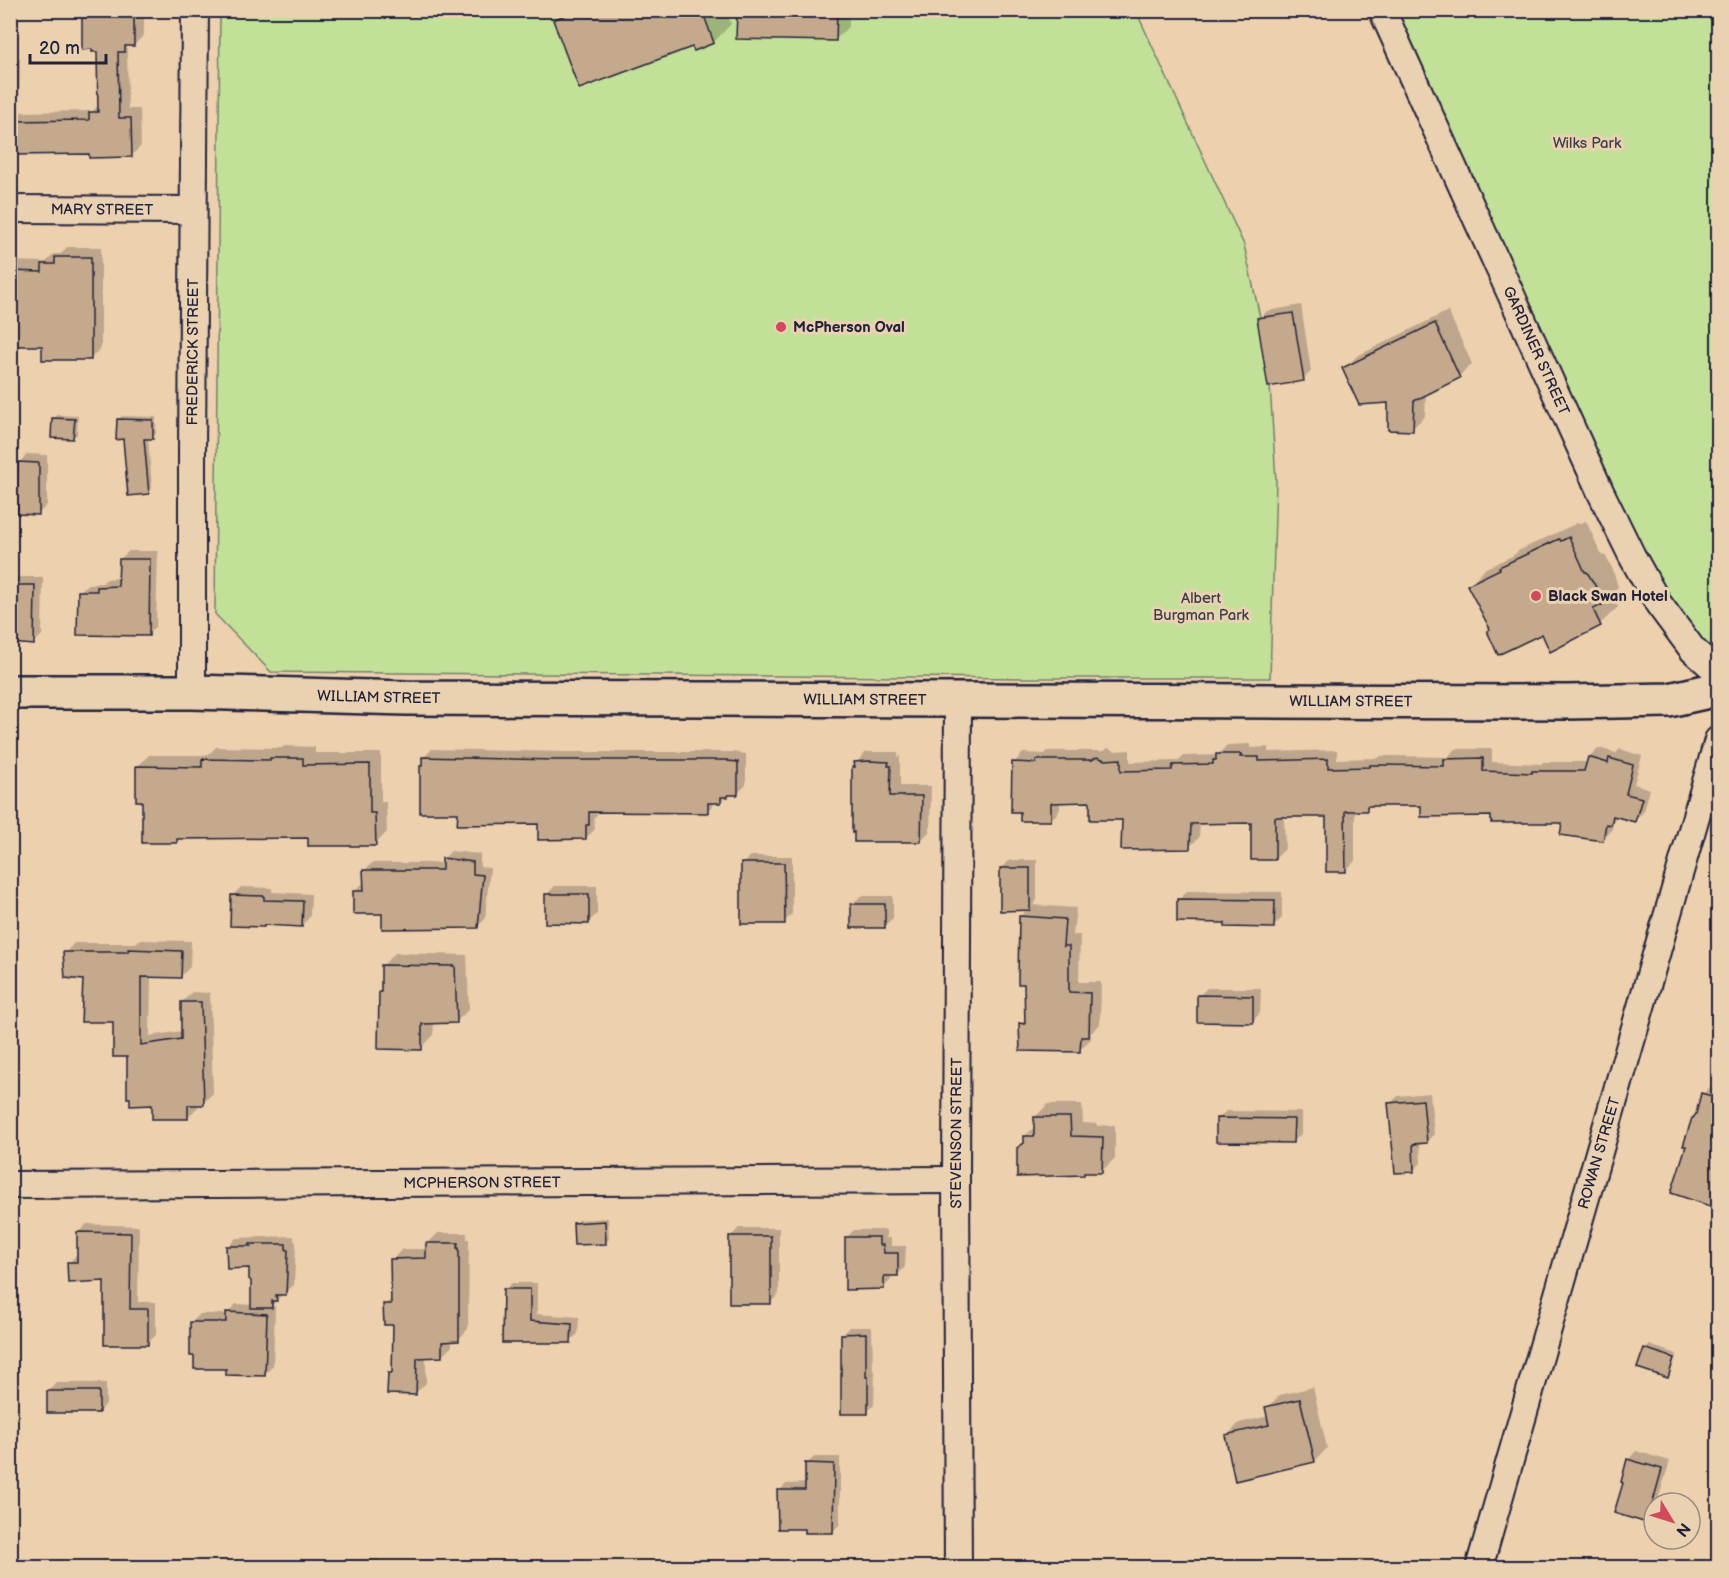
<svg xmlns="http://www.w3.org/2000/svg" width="1729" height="1578" font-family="'Balsamiq Sans',sans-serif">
<rect width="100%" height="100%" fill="#edd0ae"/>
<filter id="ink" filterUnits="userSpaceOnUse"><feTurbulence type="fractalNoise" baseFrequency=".0167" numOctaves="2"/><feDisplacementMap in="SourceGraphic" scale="12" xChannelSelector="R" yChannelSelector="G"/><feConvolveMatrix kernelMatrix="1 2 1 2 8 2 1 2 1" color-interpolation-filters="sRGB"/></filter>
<g filter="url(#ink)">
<!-- green -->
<g fill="#c3e098" stroke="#72816a" stroke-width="1.5">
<path d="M220 11H1136L1244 245 1268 353 1276 481 1270 678H1027L271 672 215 614Z"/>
<path d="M1382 11H1718V672L1658 603Z"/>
</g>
<!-- shadow -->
<g fill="#0003" fill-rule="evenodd">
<path d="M10 10H14V59H20L19 112 93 111 99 104 98 50 84 13 86 10H144V35L134 45H130L127 47 128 109H140L141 146 131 156 90 153 11 154Z"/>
<path d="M564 10H726L731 24 714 42 695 49 693 45 555 20Z"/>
<path d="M738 10H849V26L836 39Z"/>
<path d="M1284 10H1308L1289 20Z"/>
<path d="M67 247H101V348L90 359 44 345H10V261L46 262 54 254H61Z"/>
<path d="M1301 305 1311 371 1303 380 1259 319 1267 311Z"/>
<path d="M1448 311 1472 364 1459 376 1426 393 1425 416 1412 429 1390 402 1344 369 1357 356Z"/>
<path d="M57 415 78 416 77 434 73 437 54 419Z"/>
<path d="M122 416 156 417V434L152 438H148L152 489 149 492 118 420Z"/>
<path d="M27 454 47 455V505L39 513 19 463Z"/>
<path d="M1586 521 1602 556 1605 555 1613 570 1618 587 1611 594 1618 607 1600 624 1551 650 1542 632 1491 629 1469 585 1486 568 1514 555 1518 551 1577 523 1578 524Z"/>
<path d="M129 551H158L156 626 148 634 79 592 88 584 102 583 107 579 120 578V559Z"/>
<path d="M10 577H43L42 635 33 643 10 642Z"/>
<path d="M1250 744V748L1268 747V752L1337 750V759L1379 758 1381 756H1393L1448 757 1455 749H1492V762L1541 764 1543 762H1588L1589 758 1599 748 1616 753 1620 749 1642 756 1634 784 1650 789 1644 811 1635 820 1618 816 1614 819 1612 829 1603 839 1563 822 1493 815 1422 805 1371 804 1367 809H1355V861L1345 871 1327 816 1284 815 1285 849 1275 859 1253 821 1200 823 1199 838 1189 847 1123 818 1092 801H1060V810L1051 820 1014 763 1023 753 1045 754 1047 751H1104L1108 748 1115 751 1130 750V762L1179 761 1184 756 1218 755 1227 745Z"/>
<path d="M284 746 315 747V753H381V802H386L387 832 375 844 310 836 180 838 177 841 143 799 137 767 149 755H208L216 747 282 748Z"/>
<path d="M432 749 563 752H736V753L746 754V785L738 793H730L721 802H716L707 811H597V815L594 817 595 829 586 838 540 823 459 811 423 765V758Z"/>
<path d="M866 752H898V757L900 756V786H931L930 831 920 841 854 768 856 763Z"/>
<path d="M451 851 480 854V867L490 868 485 919 477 927 384 912 355 891 362 884H365V870L372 863H444V858Z"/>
<path d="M751 856H792V914L784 922 742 864Z"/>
<path d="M1010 860H1037V900L1033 905 1076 908 1073 935H1080L1079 982H1101L1100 1024 1091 1033V1039L1079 1050 1021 1024 1026 1019 1020 916 1028 909 1001 868Z"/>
<path d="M555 886H597V914L588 922 547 894Z"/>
<path d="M241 887 272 888V892L311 894 310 917 302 925 232 896Z"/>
<path d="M1187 891 1282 892V918L1274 926 1226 922 1179 900Z"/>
<path d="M861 896H893V918L884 926 852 904Z"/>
<path d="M139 940 191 941 190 967 180 977 151 976 150 1036 182 1031V1002L192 992 210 993 213 1093 203 1103H197L198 1107 188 1117 154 1104 128 1056 115 1020 65 953 74 943H136Z"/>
<path d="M395 953 467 955 469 1009 457 1021 434 1022 433 1036 421 1048 383 991V965Z"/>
<path d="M1207 988H1261L1260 1013 1252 1022 1199 996Z"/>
<path d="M1714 1083 1718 1084V1207L1697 1114 1703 1094Z"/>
<path d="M1430 1093 1434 1134 1426 1142H1420L1421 1163 1413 1171 1390 1104 1398 1096Z"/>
<path d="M1048 1104H1082L1083 1123 1097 1124V1126L1115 1125V1158L1102 1171H1086L1084 1174 1025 1136 1036 1126 1035 1117ZM1030 1134H1042V1137H1027Z"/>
<path d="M1226 1111 1302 1112 1301 1134 1293 1142 1218 1119Z"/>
<path d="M608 1218 609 1239 605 1243 574 1224 578 1220Z"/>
<path d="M87 1224 139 1226 138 1302H156V1335L147 1343 106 1279 69 1263 77 1254 79 1232Z"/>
<path d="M739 1228H779V1294L771 1302 730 1237Z"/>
<path d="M854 1230H886V1238H891V1246H906L905 1267 897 1275H891V1280L883 1288 846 1238Z"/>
<path d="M438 1233H467V1239H469L468 1329 458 1340H452V1346L442 1356H426V1383L416 1393 390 1373 393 1370 394 1323 385 1305 392 1298V1260L402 1249H428V1243Z"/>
<path d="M294 1236V1241L296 1242 294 1285 285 1293H283L272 1306H275L273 1366 265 1374 227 1368 192 1322 200 1314H227L236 1304 253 1305 250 1266 228 1247 236 1238Z"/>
<path d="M512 1283H537V1314L579 1317 578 1334 570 1341H504V1290Z"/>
<path d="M850 1327H872L873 1371H875L874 1405 867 1412 843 1334Z"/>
<path d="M1649 1345 1677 1354 1671 1372 1667 1376 1645 1348Z"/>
<path d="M1718 1365V1395L1710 1393Z"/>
<path d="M57 1383H106V1404L98 1412 48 1392Z"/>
<path d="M1313 1387 1327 1448 1315 1461 1227 1436 1239 1423 1269 1416 1267 1408 1280 1395Z"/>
<path d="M1636 1451 1670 1461 1657 1503H1654V1513L1646 1521 1625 1482 1628 1460Z"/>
<path d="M814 1457H840V1524L833 1531 807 1527 779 1491 786 1484 807 1483V1464Z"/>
<path d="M379 1559 380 1568H352L359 1560Z"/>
</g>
<!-- building -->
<g fill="#c5a98c" stroke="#22223b" stroke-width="1.5">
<path d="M92 10H134V46H125V52H118L119 118H131L132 157 89 158V154L10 155V121L89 120V112H98L97 52H92V49L82 50V12H92Z"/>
<path d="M578 10H702L714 43 694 51 692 47 579 89 553 20Z"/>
<path d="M737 10H837L836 41 736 39Z"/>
<path d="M55 257H91V360H42V346H10V271L42 272V264H55Z"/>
<path d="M1293 313 1304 381 1268 387 1257 318Z"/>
<path d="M1435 323 1460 378 1414 401 1413 431 1388 430V403L1359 405 1342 368Z"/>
<path d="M52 418 75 419 73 439 51 438Z"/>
<path d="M117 419 153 420V439H144L149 494 128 496 123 439 116 440Z"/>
<path d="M18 462 39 463V515L17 514Z"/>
<path d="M1569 537 1585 572H1587L1596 587 1602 605 1593 609 1601 626 1550 652 1542 634 1498 655 1487 631 1490 629 1467 585 1500 569 1499 567 1559 539 1561 541Z"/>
<path d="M119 559H150L149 636 77 635 78 591H97V587L118 586Z"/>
<path d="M10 585H35L34 645 10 643Z"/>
<path d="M1216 754H1241L1240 757H1259V761L1328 759V768L1370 767V765H1383L1444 766V759L1483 758V771L1532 773V771H1584L1588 757 1608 763 1609 758 1633 765 1626 794 1642 798 1635 822 1613 816 1611 825 1606 824 1603 841 1560 835 1562 823H1491V816L1421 817V806H1367V811H1345L1346 872H1326V817H1275V860H1251V823L1191 824 1190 849 1121 850 1122 820H1090V802L1051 803V821H1020V812H1011L1012 762 1036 763V760H1092L1097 757 1105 760 1121 759V771L1172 770 1173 765 1213 764V760H1216Z"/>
<path d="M422 757 554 760H728V761L738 762V795H728V797H721V803H708V813L589 812V825H586V839L538 840V824L457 825 458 813H420V766H422Z"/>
<path d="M270 758H303V765L370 764V813H375L376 846H308V838L177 839V843H142V801H136V766L202 767V759L270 760Z"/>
<path d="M868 761 889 762 888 766H891L890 796H922L921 842H854V832L852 833V767H855L854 762Z"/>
<path d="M442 858 473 862V874L483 875 478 928 382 929V914H353V891H364L363 870H442Z"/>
<path d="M741 863H784L785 924H741Z"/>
<path d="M1000 868H1030V910L1000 911Z"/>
<path d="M545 894H589V924L545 923Z"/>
<path d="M231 895 264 896V900L303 901 302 927 264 925V927L230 926Z"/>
<path d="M1177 899 1275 900 1274 928 1225 927V923L1177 922Z"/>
<rect x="851" y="904" width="34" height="24"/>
<path d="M1019 916 1065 919 1063 946H1069V992L1090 993 1089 1037H1081L1080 1052 1020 1051 1019 1023 1025 1024 1024 984H1018Z"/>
<path d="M128 949 182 951 181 978 141 977V1045L181 1039V1002H201L204 1105H188V1119H152V1105L130 1106V1098H127V1057H113V1022H81L83 980 65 978 63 952H128Z"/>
<path d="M381 965 455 966 457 1023 422 1024V1050L378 1049 379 992H381Z"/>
<path d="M1197 995 1253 996V1023L1197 1022Z"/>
<path d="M1701 1093 1719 1098V1209L1671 1193 1686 1146H1683L1692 1118H1693L1696 1114Z"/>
<path d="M1423 1100 1427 1143 1413 1144 1414 1172 1395 1173 1388 1103Z"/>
<path d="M1034 1117H1070L1071 1136 1103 1137 1102 1173H1084V1175L1017 1177V1148L1024 1143V1136H1034Z"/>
<path d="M1216 1118 1294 1119 1293 1143 1216 1142Z"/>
<path d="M605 1221 606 1244 574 1245 573 1223Z"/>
<path d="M77 1232 131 1233 130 1309H148V1345H104V1281L68 1283 67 1262H77Z"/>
<rect x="729" y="1236" width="42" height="68"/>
<path d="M845 1237H879V1245H883L884 1253H898V1276H884V1289L845 1290Z"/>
<path d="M426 1243H458L457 1248H459V1341L442 1342V1357L417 1358 416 1395 387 1394 388 1373H392L393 1325H384L383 1304H391L390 1259 426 1258Z"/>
<path d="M250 1244H286V1249L288 1250 286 1295H276L277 1301H272V1308H251V1281L249 1279V1268L227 1269 226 1246H251Z"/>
<path d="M503 1289H530V1321L572 1324 571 1343H502Z"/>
<path d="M226 1312 267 1314 265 1376 226 1375V1369H194V1356H190V1322H226Z"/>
<path d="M866 1333V1377H868V1414H841V1334Z"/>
<path d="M1644 1348 1674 1358 1668 1378 1637 1368Z"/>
<rect x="47" y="1391" width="52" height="22"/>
<path d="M1300 1399 1315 1462 1235 1481 1225 1435 1269 1425 1265 1407Z"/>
<path d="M1627 1459 1662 1469 1647 1523 1614 1513 1623 1483 1621 1482Z"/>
<path d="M805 1463 834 1464 833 1533H805V1529H778L777 1490H805Z"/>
</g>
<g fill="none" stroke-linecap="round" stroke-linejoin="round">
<!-- street casing -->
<g stroke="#22223b" stroke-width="30">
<g id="street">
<path id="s1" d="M1382 10 1601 493 1632 556 1658 603 1693 650 1718 672"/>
<path id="s2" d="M10 209 193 210"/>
<path id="s3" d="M192 692V451L195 10"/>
<path id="s4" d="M10 1185 956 1180"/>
<path id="s5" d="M958 1568 956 1180 958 699"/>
<path id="s6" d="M1479 1568 1718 740"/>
</g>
</g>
<!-- secondary casing -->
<g stroke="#22223b" stroke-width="38">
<g id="secondary">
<path id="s7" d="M10 692H192L406 698 1567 702 1669 700 1718 689"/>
</g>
</g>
<!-- street -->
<use href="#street" stroke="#ead1b2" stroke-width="26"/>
<!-- secondary -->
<use href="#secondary" stroke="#ead1b2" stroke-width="33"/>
</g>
</g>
<!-- markers -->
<g fill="#d1495b" stroke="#ead1b2" stroke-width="2">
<circle cx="781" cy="327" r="6"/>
<circle cx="1536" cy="596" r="6"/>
</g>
<g text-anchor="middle" stroke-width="6" stroke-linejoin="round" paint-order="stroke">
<!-- park labels -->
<g font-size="15" fill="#3a3e49" stroke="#ead1b2">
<text x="1587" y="148">Wilks Park</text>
<text x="1201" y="603">Albert<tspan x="1201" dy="17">Burgman Park</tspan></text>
</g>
<!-- street labels -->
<g font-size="15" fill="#22223b" stroke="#ead1b2">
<text dy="5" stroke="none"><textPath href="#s2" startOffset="92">MARY STREET</textPath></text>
<text dy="5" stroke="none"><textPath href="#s1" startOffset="374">GARDINER STREET</textPath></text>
<text dy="5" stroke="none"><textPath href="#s3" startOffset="340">FREDERICK STREET</textPath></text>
<text dy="5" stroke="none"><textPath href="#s7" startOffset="369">WILLIAM STREET</textPath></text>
<text dy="5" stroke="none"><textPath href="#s7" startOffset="855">WILLIAM STREET</textPath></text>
<text dy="5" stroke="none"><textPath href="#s7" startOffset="1341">WILLIAM STREET</textPath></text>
<text dy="5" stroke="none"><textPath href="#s5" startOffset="435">STEVENSON STREET</textPath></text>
<text dy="5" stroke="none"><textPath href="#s6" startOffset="432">ROWAN STREET</textPath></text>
<text dy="5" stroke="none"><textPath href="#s4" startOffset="472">MCPHERSON STREET</textPath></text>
</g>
<!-- poi labels -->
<g font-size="15" font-weight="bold" fill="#22223b" stroke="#ead1b2" text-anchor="start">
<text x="793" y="332">McPherson Oval</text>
<text x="1548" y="601">Black Swan Hotel</text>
</g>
</g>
<!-- margin -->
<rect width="1729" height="1578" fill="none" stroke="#ead1b2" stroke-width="36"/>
<rect x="18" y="18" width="1693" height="1542" fill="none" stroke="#22223b" stroke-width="2" filter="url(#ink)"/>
<!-- north arrow -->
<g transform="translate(1672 1521) rotate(128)"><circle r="28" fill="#ead1b2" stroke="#9a8b82" stroke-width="1.5"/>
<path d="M0-4.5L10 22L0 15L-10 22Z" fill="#d1495b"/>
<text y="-9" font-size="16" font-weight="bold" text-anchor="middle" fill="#22223b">N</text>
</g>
<!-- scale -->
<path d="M30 54v9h76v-9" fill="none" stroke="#22223b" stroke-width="3"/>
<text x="39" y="54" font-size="18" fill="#22223b" stroke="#ead1b2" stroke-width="4.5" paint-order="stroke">20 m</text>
</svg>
